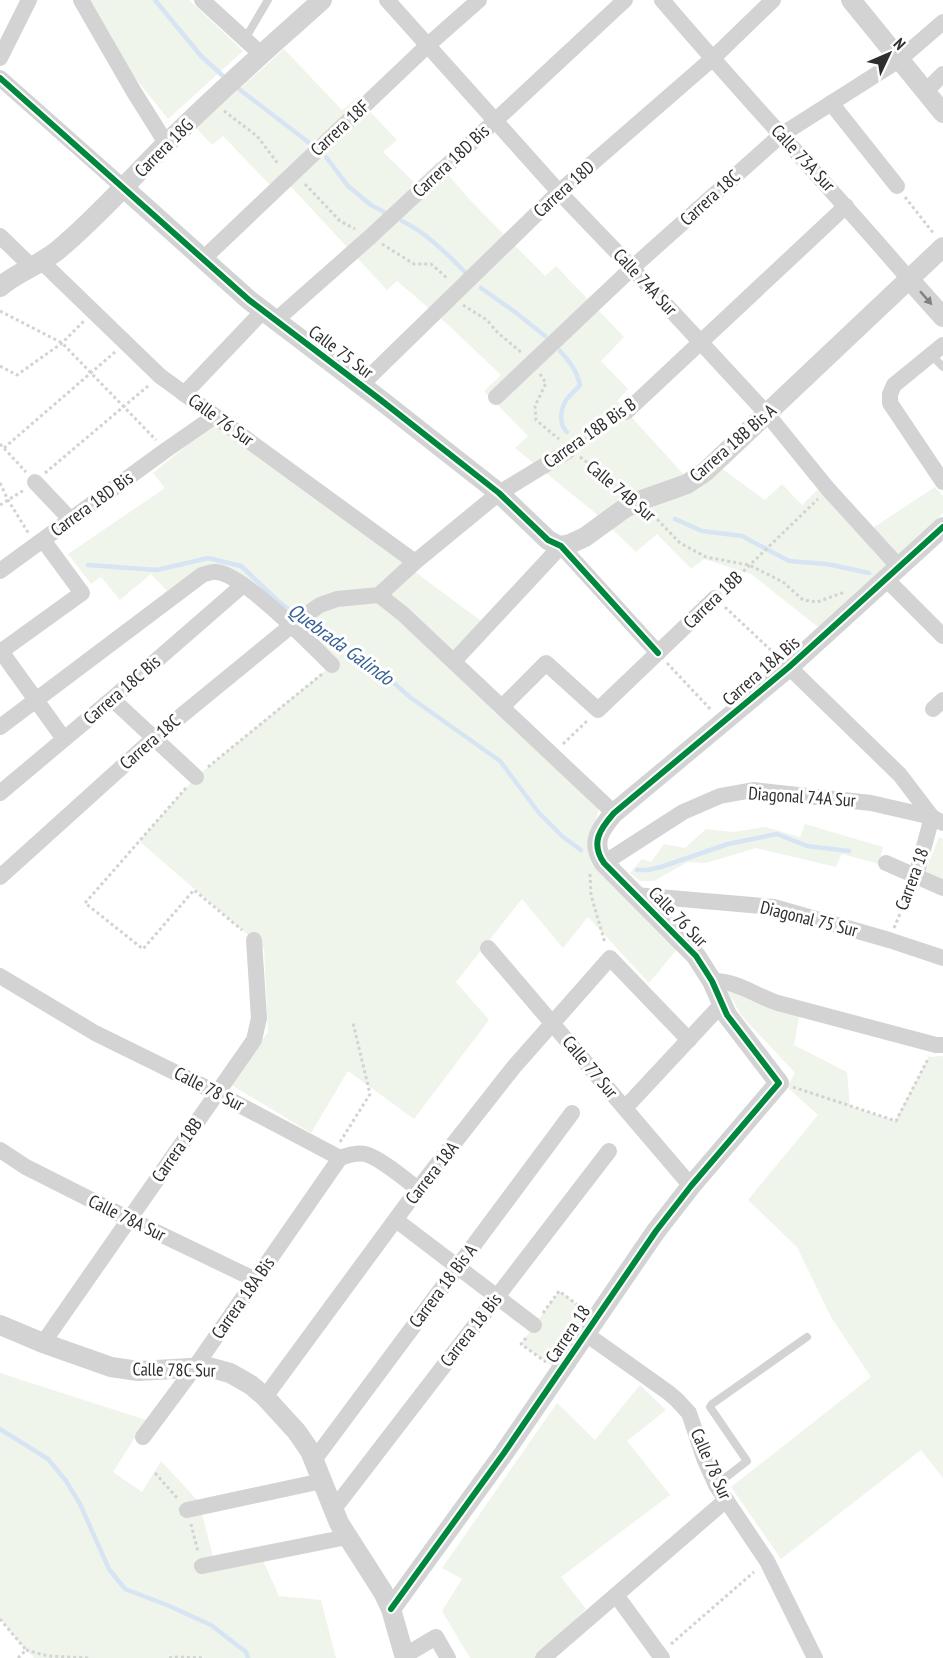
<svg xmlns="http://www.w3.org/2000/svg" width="943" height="1658" font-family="'PT Sans Narrow',sans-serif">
<rect width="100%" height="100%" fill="#fff"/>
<!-- green -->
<g fill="#eff5eb">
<path d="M89 0H189L243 51 168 119 129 70Z"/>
<path d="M284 49 342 110 357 98 397 140 383 152 415 183 437 162 471 201 545 276 556 266 624 337 601 361 628 389 617 401 685 476 707 458 765 500 782 484 802 505 818 489 862 535 935 487 943 496V513L891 566 818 627 751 574 704 559 691 569 657 534 636 552 594 512 515 448 528 436 484 391 501 375 445 322 397 281 387 290 281 176 270 185 223 136 212 145 196 128Z"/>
<path d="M214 423 484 623 449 661 599 809 591 834 678 948 649 983 588 917 563 948 522 899 456 982 489 1020 414 1119 348 1071 311 1133 230 1084 268 1032 264 949 139 841 196 777 332 665 288 617 200 569 167 591 151 574 120 600 101 577 91 584 68 554 165 488 153 473Z"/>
<path d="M805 824 883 847 879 864 842 854 836 867 756 848 706 863 688 862 654 881H640L630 873 642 859 651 862 664 844 685 848 706 829 733 832 766 827 800 837Z"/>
<path d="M939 837 943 839V884L924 875Z"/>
<path d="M727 990 800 1012 794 1045 847 1072 850 1106 895 1121 929 1057 943 1056V1478L921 1450 781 1559 731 1487 871 1377 831 1317 797 1247 748 1200 818 1115 787 1087 795 1073 741 1015Z"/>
<path d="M559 1291 591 1314 553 1367 521 1344Z"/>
<path d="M0 1373 146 1420 113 1472 142 1492 161 1461 199 1502 216 1568 262 1558 279 1596 321 1600 336 1658H33L34 1657 26 1650 0 1619Z"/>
<path d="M640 1385 666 1410 627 1441 670 1495 561 1577 586 1609 537 1658H470L442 1611 462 1579 442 1568 557 1403 595 1440Z"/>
</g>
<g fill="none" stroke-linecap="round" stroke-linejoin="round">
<!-- stream -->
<g stroke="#d7e4f3" stroke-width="4.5">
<path d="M155 0 201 56 223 76"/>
<path d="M239 89 312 145"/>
<path d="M326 157 348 186 371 205 384 212"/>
<path d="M402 221C427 233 447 254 467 274"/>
<path d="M481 288 515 312 545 336"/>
<path d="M560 351C570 362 577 371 580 385 575 391 566 398 564 404 560 413 560 426 567 432"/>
<path d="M675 519 702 531 742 536 789 561 827 564 869 573"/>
<path d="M88 565 157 570 208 558 241 566 277 600 297 616"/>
<path d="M304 622 319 634 368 660 411 698 500 761 539 813 563 837 581 850"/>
<path d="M637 870H648L661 867 728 844 777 834 807 846 849 851"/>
<path d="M0 1429 48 1459 66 1481 80 1504 109 1569 125 1589 167 1605 211 1625 246 1652 248 1658"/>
</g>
<!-- path -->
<g stroke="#d3d3d3" stroke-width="3" stroke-dasharray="3 3" stroke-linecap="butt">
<path d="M224 111 257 136 279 165"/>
<path d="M305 184 340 221 355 229"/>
<path d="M905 197 934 234"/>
<path d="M382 244 414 264H431L448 279"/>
<path d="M463 305 487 320 498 333 522 353"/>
<path d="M0 311 62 343 156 440"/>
<path d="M0 366 17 375 62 343 84 321"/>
<path d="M540 374 546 383 535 406 536 420 559 439"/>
<path d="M579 443 614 420"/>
<path d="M0 444 26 472"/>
<path d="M4 448 115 352"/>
<path d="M580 457 625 491"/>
<path d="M45 473 148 386"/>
<path d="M0 483 8 500 29 534"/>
<path d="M0 505 24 490"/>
<path d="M653 515 680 543 706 557 749 565 783 582 803 600 817 602 845 592"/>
<path d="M726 588 818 499"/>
<path d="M725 607 777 656"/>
<path d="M667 663 712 711"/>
<path d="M563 744 588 720"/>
<path d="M208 767 322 674"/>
<path d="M186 788 85 903 143 949 194 890 242 930"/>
<path d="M590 874 591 895 605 943"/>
<path d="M894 928 910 890"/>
<path d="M793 1087 896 1121 929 1057"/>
<path d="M340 1142 370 1094 353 1023"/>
<path d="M543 1313 559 1291 583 1309"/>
<path d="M526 1338 521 1344 546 1362"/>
<path d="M155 1473 179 1500"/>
<path d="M191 1524 198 1552"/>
<path d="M0 1619 26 1650"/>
<path d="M671 1644 754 1572"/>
<path d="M26 1650 48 1656 90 1658"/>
<path d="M18 1658 26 1650"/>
<path d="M169 1658 176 1657 205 1658"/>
</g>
<!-- service -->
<g stroke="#d3d3d3" stroke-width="8">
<path d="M245 39 268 0"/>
<path d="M931 355 943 367"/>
<path d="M716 1485 747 1461 710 1407 712 1404 807 1337"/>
</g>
<!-- minor -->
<g stroke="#d3d3d3" stroke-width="16">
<path d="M81 0 134 92 166 143"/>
<path d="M202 0 261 54"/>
<path d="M387 0 559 192 632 268 767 414 828 489 899 567"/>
<path d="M662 0C742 94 828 185 909 279"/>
<path d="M0 58 29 0"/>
<path d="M0 78 124 188"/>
<path d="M926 91 943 74"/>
<path d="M831 103 897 186"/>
<path d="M0 236 32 267"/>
<path d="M203 259 428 45 479 0"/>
<path d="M41 261 160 376 415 562"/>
<path d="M275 321 370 237 625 0"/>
<path d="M943 345 894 385 890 394V403L943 482"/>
<path d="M361 385 559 192 712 59 773 0"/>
<path d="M184 394 263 311"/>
<path d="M496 397 632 268 781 135 899 60 943 22"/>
<path d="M626 412 846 206"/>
<path d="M35 482 71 520"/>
<path d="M0 571 166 450 215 416"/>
<path d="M886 579 943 636"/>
<path d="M379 595 403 614 614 813"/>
<path d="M0 650 64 739"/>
<path d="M0 652 82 593 43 540"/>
<path d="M454 661 561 546 658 653"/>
<path d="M789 667 900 775 932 817 916 876"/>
<path d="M112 699 196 777"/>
<path d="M502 707 546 663 598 710 715 598"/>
<path d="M933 709 943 700"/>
<path d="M0 727 202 575C206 574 212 571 216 572 242 573 312 645 332 665"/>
<path d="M0 793 112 699 243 585"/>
<path d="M604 863 683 812 720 796 753 790 871 803 932 817 943 823"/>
<path d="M886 863 943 888"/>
<path d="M0 877 154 738 297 621 320 605 337 599 379 595 415 562 499 493 568 451"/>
<path d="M635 895 774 907 889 940 943 958"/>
<path d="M488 948 691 1186"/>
<path d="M0 976 95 1033 217 1093 340 1158C348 1155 357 1152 365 1154 379 1157 406 1180 418 1189"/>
<path d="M712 981C736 980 756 996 778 1003L936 1045H943"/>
<path d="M625 1108 722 1004"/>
<path d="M0 1150 26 1167 129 1219 256 1280"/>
<path d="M396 1220 534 1325"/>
<path d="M586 1334 669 1393 677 1400 689 1413 704 1458 716 1485 767 1561 815 1658"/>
<path d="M43 1343 254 1040 259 1018 254 940"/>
<path d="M265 1397 418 1189 513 1068 610 958 689 1040"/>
<path d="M143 1437 195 1367 340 1158"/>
<path d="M314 1460 572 1113"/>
<path d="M187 1510 322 1481"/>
<path d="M333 1510 609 1151"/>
<path d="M202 1566 347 1537"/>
<path d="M616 1595 662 1658"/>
<path d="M404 1656 436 1637 448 1658"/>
<path d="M543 1658 726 1500"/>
</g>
<!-- tertiary -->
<g stroke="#d3d3d3" stroke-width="20">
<path d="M851 0 943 113"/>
<path d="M124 188 249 300 382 401 499 493 548 540 555 544 561 546 570 544 585 537 625 508 639 501 687 484 705 472 943 247"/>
<path d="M909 279 943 317"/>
<path d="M0 287C17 272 40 265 58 250 98 217 131 178 168 142 217 93 270 47 322 0"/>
<path d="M0 1325 43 1343 111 1367 138 1371 208 1367 230 1373 251 1385 265 1397 297 1432 310 1451 339 1523 383 1592 391 1609 405 1658"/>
<path d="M391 1609 504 1453 656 1231 691 1186 779 1083 727 1015 712 981 696 956 604 863C590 843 600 829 614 813L789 667 943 527"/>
</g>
<!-- cycleway casing -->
<g stroke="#fff" stroke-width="10">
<g id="cycleway">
<path d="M0 78 249 300 382 401 499 493 548 540 561 546 658 653"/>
<path d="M391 1609 504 1453 656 1231 691 1186 779 1083 727 1015 712 981 696 956 604 863C590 843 600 829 614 813L789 667 943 527"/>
</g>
</g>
<!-- cycleway -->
<use href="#cycleway" stroke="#00873e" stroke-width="6"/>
</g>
<!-- one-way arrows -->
<defs><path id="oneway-solid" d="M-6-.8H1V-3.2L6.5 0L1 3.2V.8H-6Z" transform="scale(1.5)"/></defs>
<use fill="#808080" href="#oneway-solid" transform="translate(926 298) rotate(49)"/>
<g text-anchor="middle" stroke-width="6" stroke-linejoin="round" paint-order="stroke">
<!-- street labels -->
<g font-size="18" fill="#2e2e2e" stroke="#fff">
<text transform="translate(340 128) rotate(-43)" y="6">Carrera 18F</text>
<text transform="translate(164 148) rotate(-45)" y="6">Carrera 18G</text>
<text transform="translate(803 158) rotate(47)" y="6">Calle 73A Sur</text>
<text transform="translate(451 161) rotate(-43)" y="6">Carrera 18D Bis</text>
<text transform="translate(564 189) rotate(-42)" y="6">Carrera 18D</text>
<text transform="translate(710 198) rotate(-42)" y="6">Carrera 18C</text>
<text transform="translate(645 282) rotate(47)" y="6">Calle 74A Sur</text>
<text transform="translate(341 352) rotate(37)" y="6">Calle 75 Sur</text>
<text transform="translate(221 420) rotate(36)" y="6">Calle 76 Sur</text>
<text transform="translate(590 433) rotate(-35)" y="6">Carrera 18B Bis B</text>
<text transform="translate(733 443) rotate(-41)" y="6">Carrera 18B Bis A</text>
<text transform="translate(621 491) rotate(40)" y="6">Calle 74B Sur</text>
<text transform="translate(92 504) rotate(-36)" y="6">Carrera 18D Bis</text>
<text transform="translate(713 600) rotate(-44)" y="6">Carrera 18B</text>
<text transform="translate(761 671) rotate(-41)" y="6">Carrera 18A Bis</text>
<text transform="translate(122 690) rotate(-41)" y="6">Carrera 18C Bis</text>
<text transform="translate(150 742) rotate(-41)" y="6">Carrera 18C</text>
<text transform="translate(802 797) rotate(4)" y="6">Diagonal 74A Sur</text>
<text transform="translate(912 879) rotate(-70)" y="6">Carrera 18</text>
<text transform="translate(678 917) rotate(46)" y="6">Calle 76 Sur</text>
<text transform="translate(809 919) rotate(14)" y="6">Diagonal 75 Sur</text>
<text transform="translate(590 1067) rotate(50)" y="6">Calle 77 Sur</text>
<text transform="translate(209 1089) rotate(27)" y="6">Calle 78 Sur</text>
<text transform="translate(177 1150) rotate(-55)" y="6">Carrera 18B</text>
<text transform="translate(432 1173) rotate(-52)" y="6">Carrera 18A</text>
<text transform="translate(127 1218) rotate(26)" y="6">Calle 78A Sur</text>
<text transform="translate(443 1286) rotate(-53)" y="6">Carrera 18 Bis A</text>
<text transform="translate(243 1298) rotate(-55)" y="6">Carrera 18A Bis</text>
<text transform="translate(471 1330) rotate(-52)" y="6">Carrera 18 Bis</text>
<text transform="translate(568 1334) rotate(-56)" y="6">Carrera 18</text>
<text transform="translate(174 1370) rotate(1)" y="6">Calle 78C Sur</text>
<text transform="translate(711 1464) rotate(66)" y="6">Calle 78 Sur</text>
</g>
<!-- water labels -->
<g font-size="20" font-style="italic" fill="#376196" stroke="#fff">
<text transform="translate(341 644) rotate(36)" y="7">Quebrada Galindo</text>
</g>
</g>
<!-- north arrow -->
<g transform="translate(889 54) rotate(46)" stroke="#ffffff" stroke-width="4.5" paint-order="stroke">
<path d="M0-4.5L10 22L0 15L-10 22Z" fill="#2e2e2e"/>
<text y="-9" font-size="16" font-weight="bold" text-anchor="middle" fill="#2e2e2e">N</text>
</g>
</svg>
